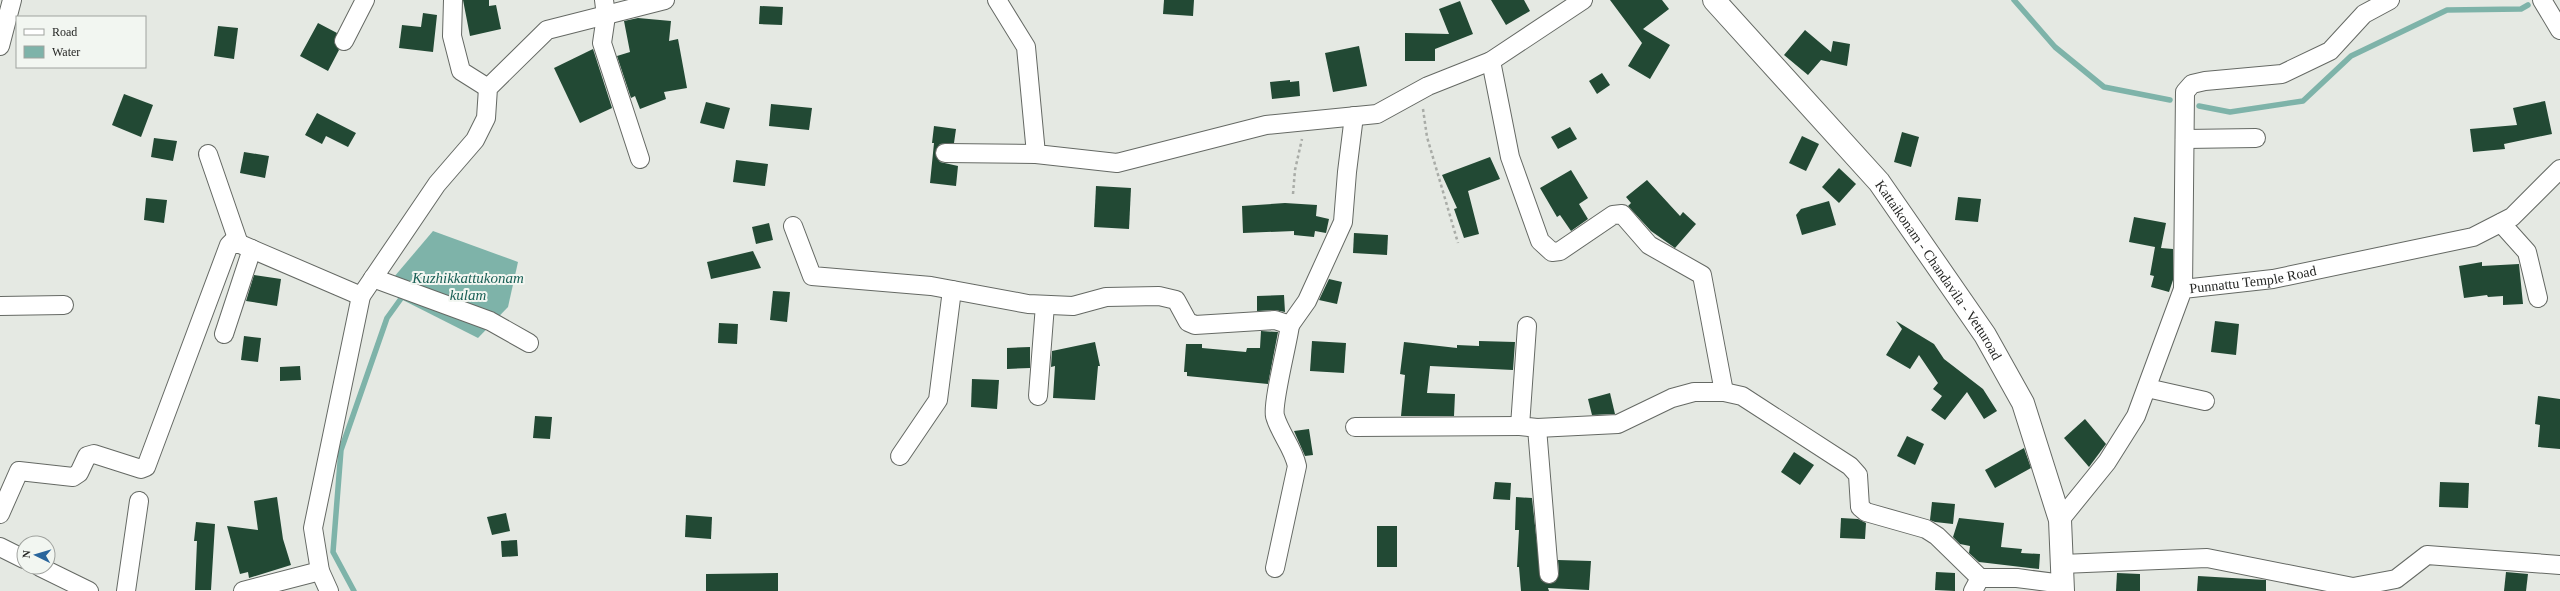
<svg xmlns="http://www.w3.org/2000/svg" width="2560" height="591" font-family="Georgia,serif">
<rect width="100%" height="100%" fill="#e5e9e3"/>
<!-- water -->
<path fill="#7eb3a9" d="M433 231 518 262 508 307 478 338 383 290Z"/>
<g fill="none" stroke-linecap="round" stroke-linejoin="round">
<!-- stream -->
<g stroke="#7eb3a9" stroke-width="5.5">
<path d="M2014 0 2055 47 2104 87 2170 100"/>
<path d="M2199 106 2230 112 2303 101 2351 56 2447 10 2521 9 2528 5"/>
<path d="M354 591 333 552 341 450 387 318 405 293"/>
</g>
</g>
<!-- building -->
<g fill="#224934">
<path d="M463 0H489V6L496 5 501 29 470 36Z"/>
<path d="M1164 0H1194L1193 16 1163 14Z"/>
<path d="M1491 0H1524L1530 11 1506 25Z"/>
<path d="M1610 0H1662L1669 9 1643 29 1670 45 1650 79 1628 66 1642 43Z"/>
<path d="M1460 1 1473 34 1435 49V61H1405V33L1449 34 1439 9Z"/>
<path d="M760 6 783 7 782 25 759 24Z"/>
<path d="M423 13 437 15 433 52 399 48 402 25 421 27Z"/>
<path d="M638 18 671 21 669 41 678 39 687 88 664 92 666 99 640 109 635 96 631 98 617 56 630 52 624 21Z"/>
<path d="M318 23 337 33 334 42 339 50 328 71 300 56Z"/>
<path d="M218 26 238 28 234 59 214 56Z"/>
<path d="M1805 30 1831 52 1833 41 1850 44 1847 66 1821 60 1808 75 1784 55Z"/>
<path d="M1359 46 1367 86 1333 92 1325 53Z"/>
<path d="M593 49 612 108 580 123 554 68Z"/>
<path d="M1602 73 1610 85 1597 94 1589 81Z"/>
<path d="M1290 80V82L1299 81 1300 96 1272 99 1270 82Z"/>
<path d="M124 94 153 105 141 137 112 125Z"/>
<path d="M2545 101 2552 134 2504 144 2505 149 2473 152 2470 129 2517 125 2513 108Z"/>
<path d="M706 102 730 108 724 129 700 123Z"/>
<path d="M771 104 812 108 809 130 769 126Z"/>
<path d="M317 113 356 133 348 147 326 136 322 144 305 135Z"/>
<path d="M934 126 956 129 954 143 940 144 935 153 940 162 958 166 956 186 930 183 934 143H932Z"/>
<path d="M1570 127 1577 139 1558 149 1551 137Z"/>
<path d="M1902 132 1919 137 1911 167 1894 162Z"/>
<path d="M1802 136 1819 144 1806 171 1789 163Z"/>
<path d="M154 138 177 141 173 161 151 157Z"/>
<path d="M244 152 269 156 265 178 240 173Z"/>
<path d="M1490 157 1500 179 1468 191 1479 234 1464 238 1454 209 1457 208 1442 175Z"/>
<path d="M736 160 768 164 765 186 733 182Z"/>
<path d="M1839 168 1856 184 1839 203 1822 187Z"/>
<path d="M1571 170 1588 198 1579 204 1588 219 1571 231 1560 215 1557 217 1540 188Z"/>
<path d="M1647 180 1680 216 1683 212 1696 224 1675 248 1651 231 1628 206 1631 203 1626 197Z"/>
<path d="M1096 186 1131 188 1129 229 1094 227Z"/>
<path d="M1958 197 1981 199 1978 222 1955 220Z"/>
<path d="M146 198 167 200 164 223 144 220Z"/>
<path d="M1829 201 1836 225 1802 235 1796 215 1801 209Z"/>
<path d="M1285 203 1317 205 1316 216 1329 219 1326 233 1315 231 1314 237 1294 235V231L1243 233 1242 206Z"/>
<path d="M2134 217 2166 223 2161 248 2173 249V280L2169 292 2151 287 2154 276 2150 275 2155 247 2129 242Z"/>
<path d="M769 223 773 240 756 244 752 227Z"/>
<path d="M1354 233 1388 235 1387 255 1353 253Z"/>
<path d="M753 251 761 268 711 279 707 262Z"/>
<path d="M2482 262V266L2519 264 2523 304 2503 305V296L2488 297 2487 295 2464 298 2459 266Z"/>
<path d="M254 275 281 279 277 306 246 301Z"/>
<path d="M1329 279 1342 282 1337 304 1319 300Z"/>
<path d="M773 291 790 292 787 322 770 320Z"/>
<path d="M1284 295 1285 312 1275 310 1257 311V296Z"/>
<path d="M1896 321 1934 344 1944 359 1983 389 1997 411 1984 419 1967 392 1945 420 1931 410 1942 396 1933 389 1938 383 1919 355 1910 369 1886 355 1902 329Z"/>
<path d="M2215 321 2239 324 2236 355 2211 352Z"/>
<path d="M719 323 738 324 737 344 718 343Z"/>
<path d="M1261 331 1278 332 1268 384 1187 376V372H1184L1186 344H1202V348L1246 352 1247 348H1260Z"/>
<path d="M244 336 261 338 258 362 241 360Z"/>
<path d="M1312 341 1346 343 1344 373 1310 371Z"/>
<path d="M1479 341 1515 342 1513 370 1430 366 1427 393 1455 394 1454 416H1401L1405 375 1400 374 1404 342 1457 348V345L1479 346Z"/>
<path d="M1095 342 1100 366H1098L1095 400 1053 398 1055 366 1051 367 1052 351Z"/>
<path d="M1030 347V368L1007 369V348Z"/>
<path d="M300 366 301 380 280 381V367Z"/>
<path d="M972 379 999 380 997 409 971 407Z"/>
<path d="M1610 393 1615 414 1592 415 1588 399Z"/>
<path d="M2538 396 2560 399V449L2538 447 2540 425 2535 424Z"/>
<path d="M535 416 552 417 550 439 533 438Z"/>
<path d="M2085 419 2106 444 2089 467 2064 438Z"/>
<path d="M1309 429 1313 455 1305 456 1294 431Z"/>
<path d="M1907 436 1924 444 1915 465 1897 456Z"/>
<path d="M2024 448 2031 468 1995 488 1985 470Z"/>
<path d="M1794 452 1814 465 1800 485 1781 472Z"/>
<path d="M1495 482 1511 483 1510 500 1493 499Z"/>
<path d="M2440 482 2469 483 2468 508 2439 507Z"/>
<path d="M277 497 283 539 291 565 249 578 248 572 240 574 227 526 258 530 254 501Z"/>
<path d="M1516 497 1532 498 1541 580 1549 584 1555 582 1559 574 1558 560 1591 561 1589 590 1548 588 1549 591H1521L1519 567H1517L1519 530H1515Z"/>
<path d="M1932 502 1955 504 1953 524 1935 522 1930 520Z"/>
<path d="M506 513 510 531 492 535 487 517Z"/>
<path d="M686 515 712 517 711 539 685 537Z"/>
<path d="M1841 518 1858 519 1866 523 1865 539 1840 538Z"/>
<path d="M1959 518 2004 523 2001 547 2022 549 2021 553 2040 554 2039 569 1979 562 1969 553 1970 546 1960 544 1953 537Z"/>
<path d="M196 522 215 524 211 590H195L197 541H194Z"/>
<rect x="1377" y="526" width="20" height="41"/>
<path d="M517 540 518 556 502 557 501 541Z"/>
<path d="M1936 572 1955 573V591L1935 590Z"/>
<path d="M2506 572 2528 574 2526 591H2504Z"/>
<path d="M778 573V591H706V574Z"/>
<path d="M2117 573 2140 574V591H2116Z"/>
<path d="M2198 576 2266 580V591H2197Z"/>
</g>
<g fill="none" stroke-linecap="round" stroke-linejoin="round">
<!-- street casing -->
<g stroke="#656964" stroke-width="20">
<g id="street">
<path d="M453 0 452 36 461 71 488 88"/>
<path d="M604 0 606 16 602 43 640 159"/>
<path d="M997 0 1026 47 1036 154 1117 163 1266 125 1377 114 1428 86 1491 61 1583 0"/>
<path d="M2542 0 2560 30"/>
<path d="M344 41 365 0"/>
<path d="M0 46 12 0"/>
<path d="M1491 61 1510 157 1540 241 1552 252 1560 251 1613 215 1622 214 1649 245 1702 275 1724 392"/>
<path d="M2185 139 2256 138"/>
<path d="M945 153 1036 154"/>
<path d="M208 154 239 244"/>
<path d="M2501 223 2527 252 2538 298"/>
<path d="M793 226 812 276 931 286 1028 304 1073 306 1106 297 1159 296 1176 300 1188 322 1195 325 1275 320 1290 325C1288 342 1272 403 1275 416 1280 434 1293 447 1297 466L1275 568"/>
<path d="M373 278 490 321 529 343"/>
<path d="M2183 289 2185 92 2192 84 2205 81 2282 74 2330 51 2364 14 2390 0"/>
<path d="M0 306 64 305"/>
<path d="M1290 325 1307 301 1343 222 1347 172 1354 116"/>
<path d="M1527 326 1520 426 1537 428 1549 574"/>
<path d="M224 334 252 249"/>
<path d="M2147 388 2205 401"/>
<path d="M1038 396 1045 305"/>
<path d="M1355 427 1520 426"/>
<path d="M1537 428 1618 424 1672 398 1694 392H1724L1742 396 1850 466 1858 475 1860 507 1866 512 1926 529 1937 536 1980 578"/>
<path d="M900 456 938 400 952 290"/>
<path d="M0 514 19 471 73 477 79 473 87 456 94 454 141 469 146 467 229 245 233 241 361 296"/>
<path id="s1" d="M2060 520 2107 462 2136 416 2183 289 2273 279 2473 237 2512 217 2560 169"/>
<path d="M0 547 24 559"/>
<path d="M2062 564 2207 558 2353 587 2396 579 2427 555 2560 565"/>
<path d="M40 567 89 591"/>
<path d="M126 591 139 501"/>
<path d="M243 591 320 571"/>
<path d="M329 591 320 571 313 528 361 296 437 184 475 140 486 118 488 88 547 30 665 0"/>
<path d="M1973 591 1980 578H2017L2063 584"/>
</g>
</g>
<!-- primary casing -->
<g stroke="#656964" stroke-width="24">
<g id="primary">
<path id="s2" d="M1714 0 1879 182 1985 335 2023 403 2060 520 2063 591"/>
</g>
</g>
<!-- path -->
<g stroke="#a9aca7" stroke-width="2.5" stroke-dasharray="3 3" stroke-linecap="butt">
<path d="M1423 109 1427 137 1458 243"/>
<path d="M1293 194 1295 170 1302 139"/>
</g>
<!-- street -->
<use href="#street" stroke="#fff" stroke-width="18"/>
<!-- primary -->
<use href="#primary" stroke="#fff" stroke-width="22"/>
</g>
<g text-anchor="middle" stroke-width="4" stroke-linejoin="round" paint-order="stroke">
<!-- street labels -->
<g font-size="14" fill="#262725" stroke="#f2f6f1">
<text dy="5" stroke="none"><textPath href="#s2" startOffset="352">Kattaikonam - Chandavila - Vetturoad</textPath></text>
<text dy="5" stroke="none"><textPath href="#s1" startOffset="335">Punnattu Temple Road</textPath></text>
</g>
<!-- water labels -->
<g font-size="15" font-style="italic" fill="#1b6157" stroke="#f2f6f1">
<text x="468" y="283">Kuzhikkattukonam<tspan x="468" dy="17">kulam</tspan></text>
</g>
</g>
<!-- legend -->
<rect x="16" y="16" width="130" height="52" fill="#f2f6f1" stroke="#a0a39f"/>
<rect x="24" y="29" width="20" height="6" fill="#ffffff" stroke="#a0a39f"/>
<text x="52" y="36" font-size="12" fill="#262725">Road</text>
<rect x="24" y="46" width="20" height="12" fill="#7eb3a9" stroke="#a0a39f"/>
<text x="52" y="56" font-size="12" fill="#262725">Water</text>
<!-- north arrow -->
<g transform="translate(36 555) rotate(275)"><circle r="19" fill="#f2f6f1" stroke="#a0a39f"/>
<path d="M0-3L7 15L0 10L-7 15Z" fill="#29659c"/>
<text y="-6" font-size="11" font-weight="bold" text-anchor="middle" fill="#262725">N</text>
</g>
</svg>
